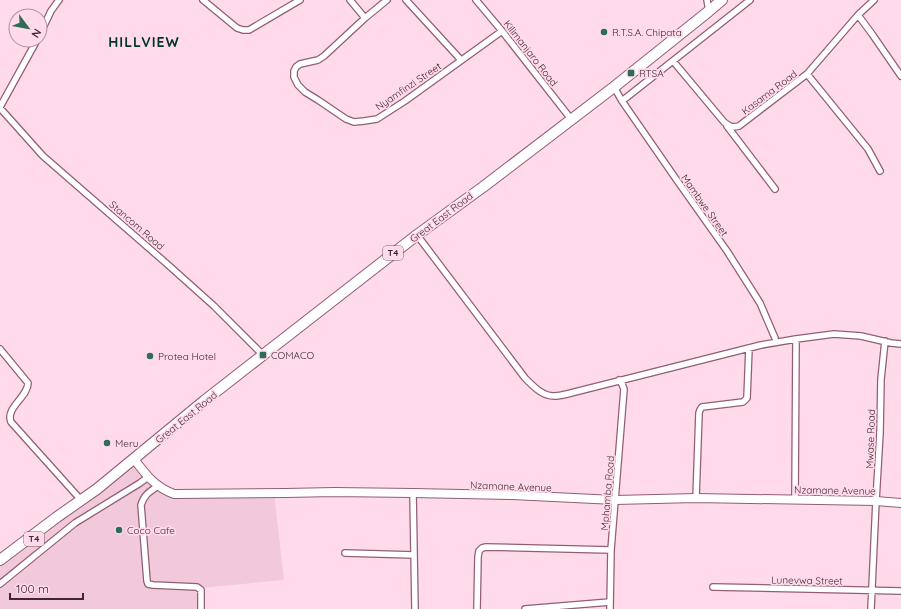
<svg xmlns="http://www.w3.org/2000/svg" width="901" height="609" viewBox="0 0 901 609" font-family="Quicksand,sans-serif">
  <rect width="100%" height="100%" fill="#ffdaeb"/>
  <!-- built -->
  <path fill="#f2c8db" d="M134,459l41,35 99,-1 10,87 -85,8v21h-199v-43z"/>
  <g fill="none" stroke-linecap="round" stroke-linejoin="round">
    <defs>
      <path id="street" d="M203,0l34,28 6,2h6l51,-30
        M350,0l15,18
        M387,0l-22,18 -41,38 -6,4 -18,4 -4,3 -2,4v6l4,8 7,7 13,8 28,19 8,3 10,-1 13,-2 28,-18 97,-70
        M406,0l55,60
        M476,0l26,31 69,88
        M707,0l2,11
        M858,15l14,19 29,42
        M40,34l11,-23 8,-11
        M673,61l51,61c5,4 8,6 15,4l68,-52 51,-59 16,-15
        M807,74l61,75 12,22
        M614,87l8,14 54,78 51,72 33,52 15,35
        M622,101l128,-101
        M0,107l37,-67
        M0,108l43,48 123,107 48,43 49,49
        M727,126l48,63
        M417,235l108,143c8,8 17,18 29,18 4,0 9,-1 13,-2l194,-49 35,-6 38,-5 27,2 30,7 10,1
        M0,349l28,34c0,14 -23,25 -17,39l70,78
        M158,486c-9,6 -14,9 -17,19l6,76 1,3 5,1 44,2 4,3v19
        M413,493l2,116
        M696,498l3,-85 1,-3 2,-3 41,-5 4,-4 2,-50
        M795,500l1,-161
        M345,553l69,2
        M0,584l75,-61 65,-40 8,-6
        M713,587l188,4
        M477,609l1,-52 1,-6 3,-3 4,-1 125,3
        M525,609l85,-7
        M610,609l1,-59 13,-161 -2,-5 -3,-4
        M871,609l5,-108 4,-68 1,-54 4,-38"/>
      <path id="secondary" d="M134,459c12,16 21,28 40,35l112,-1 48,-1 79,1 99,2 103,5 81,-2 180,3 25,2"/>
      <path id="highway" d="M0,560l57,-43 40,-28 107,-88 59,-46 154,-120 66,-48 131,-100 95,-76 13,-11"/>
    </defs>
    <!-- street casing -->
    <use href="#street" stroke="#925d77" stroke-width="8"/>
    <!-- secondary casing -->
    <use href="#secondary" stroke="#925d77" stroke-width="10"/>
    <!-- highway casing -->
    <use href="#highway" stroke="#925d77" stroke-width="12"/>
    <!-- street -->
    <use href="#street" stroke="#fff" stroke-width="5.5"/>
    <!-- secondary -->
    <use href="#secondary" stroke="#fff" stroke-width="8"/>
    <!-- highway -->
    <use href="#highway" stroke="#fff" stroke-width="10"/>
  </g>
  <!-- markers -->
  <g fill="#2f6c58" stroke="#ffdaeb" stroke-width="1.5">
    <circle cx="604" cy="32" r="4"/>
    <rect x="627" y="69" width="8" height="8" rx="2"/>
    <rect x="259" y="351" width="8" height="8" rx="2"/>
    <circle cx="150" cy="356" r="4"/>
    <circle cx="107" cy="443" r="4"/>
    <circle cx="119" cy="530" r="4"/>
  </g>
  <g text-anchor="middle" stroke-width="3.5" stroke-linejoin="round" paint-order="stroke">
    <!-- shield labels -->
    <g fill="#ffdaeb" stroke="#785d6a" stroke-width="1">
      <rect x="383" y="246" width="20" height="14" rx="3"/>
      <rect x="24" y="532" width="20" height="14" rx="3"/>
    </g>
    <g font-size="9" font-weight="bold" fill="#3e2732">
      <text x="393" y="256">T4</text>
      <text x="34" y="542">T4</text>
    </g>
    <!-- poi labels -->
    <g font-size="10" fill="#3e2732" stroke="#ffdaeb" text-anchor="start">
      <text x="612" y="36">R.T.S.A. Chipata</text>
      <text x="639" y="77">RTSA</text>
      <text x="271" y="359">COMACO</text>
      <text x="158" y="360">Protea Hotel</text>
      <text x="115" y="447">Meru</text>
      <text x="127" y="534">Coco Cafe</text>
    </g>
    <!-- street labels -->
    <g font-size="10" fill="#3e2732" stroke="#ffdaeb">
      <text transform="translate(531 53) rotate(52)" y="4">Kilimanjaro Road</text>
      <text transform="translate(408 86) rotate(-34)" y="4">Nyamfinzi Street</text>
      <text transform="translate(769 92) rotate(-37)" y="4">Kasama Road</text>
      <text transform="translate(705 205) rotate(55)" y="4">Mambwe Street</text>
      <text transform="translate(441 217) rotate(-37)" y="4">Great East Road</text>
      <text transform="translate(137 225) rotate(41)" y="4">Stancom Road</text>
      <text transform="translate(186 417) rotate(-39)" y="4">Great East Road</text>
      <text transform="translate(870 439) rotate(-88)" y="4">Mwase Road</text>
      <text transform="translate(511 486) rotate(2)" y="4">Nzamane Avenue</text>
      <text transform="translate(835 490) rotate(1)" y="4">Nzamane Avenue</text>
      <text transform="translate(607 493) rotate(-85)" y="4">Mphamba Road</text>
      <text transform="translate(807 580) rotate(1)" y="4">Lunevwa Street</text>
    </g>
    <!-- district labels -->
    <g font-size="14" font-weight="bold" letter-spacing="1" fill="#003526" stroke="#ffdaeb">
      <text x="144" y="47">HILLVIEW</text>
    </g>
  </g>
  <!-- north arrow -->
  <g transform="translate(28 28) rotate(122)"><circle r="19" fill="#ffdaeb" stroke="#b292a1"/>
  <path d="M0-3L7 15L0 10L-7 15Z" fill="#2f6c58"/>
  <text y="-6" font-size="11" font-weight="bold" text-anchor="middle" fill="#3e2732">N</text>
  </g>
  <!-- scale -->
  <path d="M10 593v6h73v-6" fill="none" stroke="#3e2732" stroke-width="2"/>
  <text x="16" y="593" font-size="12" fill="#3e2732" stroke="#ffdaeb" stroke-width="3" paint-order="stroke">100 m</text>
</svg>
